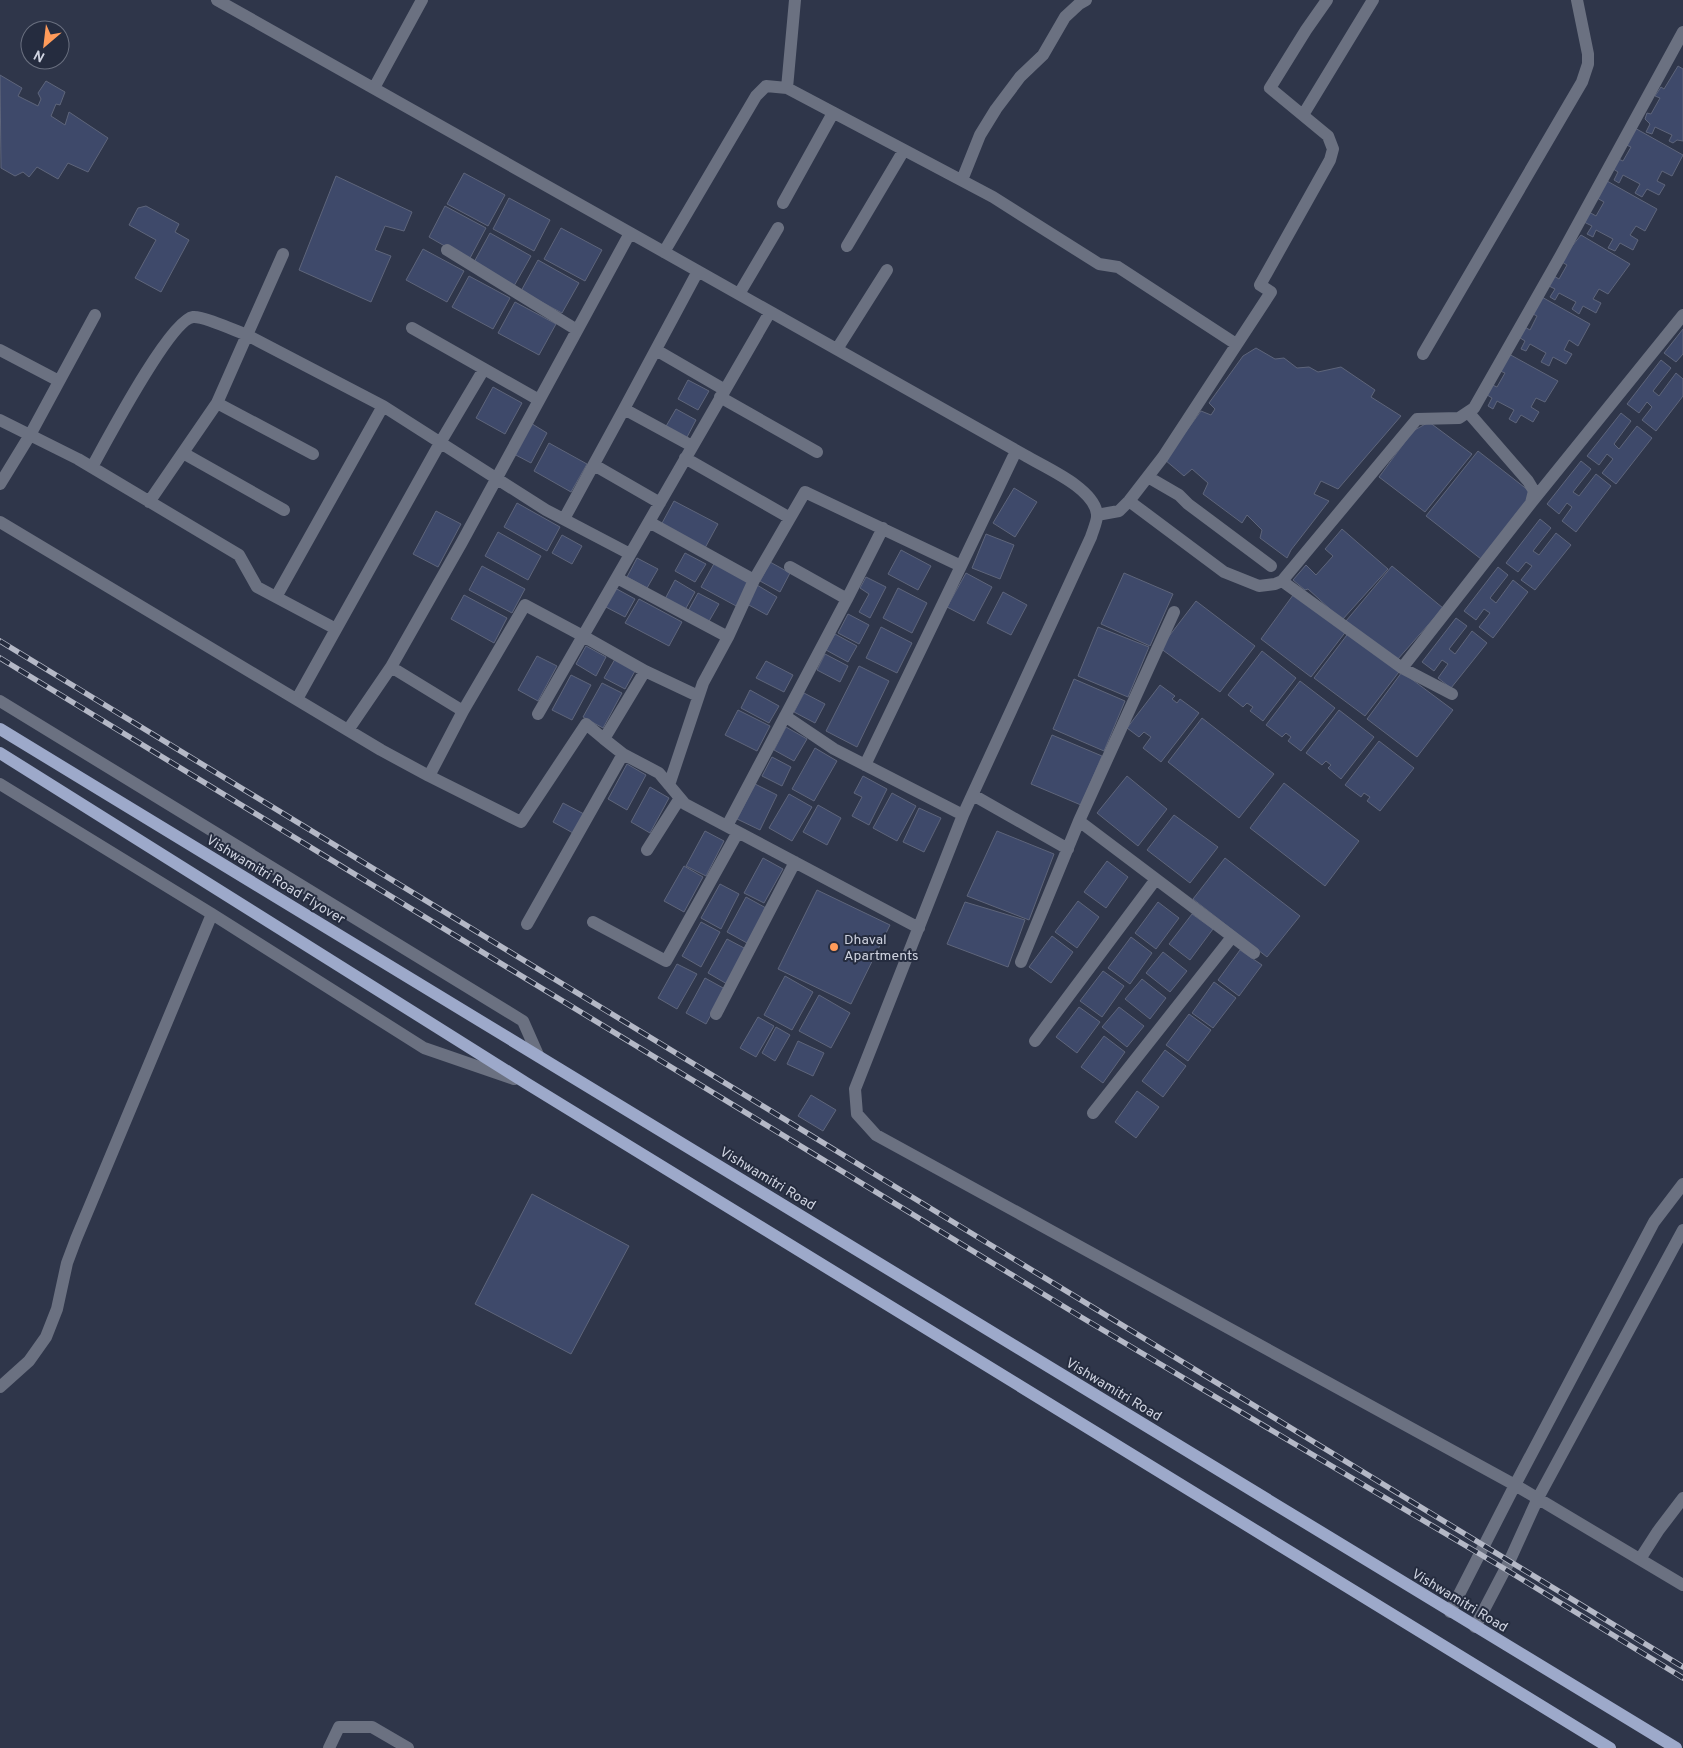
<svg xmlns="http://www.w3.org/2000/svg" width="1683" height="1748" viewBox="0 0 1683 1748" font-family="Overpass,sans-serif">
  <rect width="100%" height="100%" fill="#2f364a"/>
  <!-- building -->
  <path fill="#3e496a" stroke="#5e657b" d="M1678,66l5,3v72l-6,-1 -4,3 -4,-2 3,-6 -17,-8 -3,7 -6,-2 4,-8 -5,-5 2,-6 4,1 9,-16 -5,-2 6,-9 3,2z
    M0,75l22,13 -4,8 20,10 3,-7 -3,-6 8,-12 19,11 -5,13 -4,-1 -5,12 14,9 4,-13 39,26 -20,34 -20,-9 -10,16 -21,-12 -8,10 -6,-5 -8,4 -14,-8z
    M1633,127l50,28 -11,21 -10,-5 -5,10 8,4 -6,10 -12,-6 -5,8 -7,-4 5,-9 -17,-9 -4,8 -5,-3 4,-8 -8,-5 6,-9 7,3 8,-14 -7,-3z
    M464,173l41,22 -17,31 -41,-22z
    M336,176l76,36 -8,19 -19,-5 -10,24 16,6 -20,46 -72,-32z
    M1607,181l50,28 -12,22 -9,-5 -6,9 8,5 -5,10 -13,-7 -5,8 -7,-3 5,-9 -17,-9 -3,7 -6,-3 5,-8 -8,-4 5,-10 7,4 8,-14 -7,-4z
    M509,198l41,22 -16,31 -41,-22z
    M146,206l33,18 -4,8 14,8 -28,52 -26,-14 21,-38 -27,-15 9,-17z
    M445,206l41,22 -17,32 -40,-23z
    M561,228l41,22 -17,31 -41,-22z
    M490,233l41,23 -17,30 -41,-22z
    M1581,235l49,29 -22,30 -9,-5 -6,10 8,4 -5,10 -13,-7 -4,8 -7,-5 4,-7 -17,-9 -4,7 -5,-3 5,-8 -8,-4 5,-10 7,4 8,-14 -7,-4z
    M423,249l41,22 -17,31 -41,-22z
    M538,260l41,23 -17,30 -41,-22z
    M469,276l41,22 -17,31 -41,-22z
    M1540,296l50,28 -12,22 -9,-6 -5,10 8,4 -6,10 -13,-7 -4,9 -8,-4 5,-9 -16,-9 -4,7 -5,-2 4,-8 -8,-5 6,-10 7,4 7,-14 -6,-3z
    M515,302l41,22 -17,31 -41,-22z
    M1683,329v25l-7,8 -12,-9z
    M1256,348l19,11 9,-1 13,10 12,-1 9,5 23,-5 34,23 -4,7 30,19 -63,73 -17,-8 -7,13 15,7 -38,49 -4,8 -27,-20 2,-8 -15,-15 -5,8 -39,-29 5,-11 -16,-14 -8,7 -19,-16 36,-49 10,4 4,-6 -6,-6 34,-47z
    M1507,353l51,28 -13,21 -9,-4 -5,9 8,5 -6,10 -12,-7 -5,8 -7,-4 5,-9 -17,-9 -4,8 -5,-3 4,-8 -8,-5 6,-9 7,3 8,-14 -7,-3z
    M1661,360l10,8 -18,23 6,5 17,-23 7,6v17l-27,35 -14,-11 10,-13 -5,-5 -8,11 -12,-9z
    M688,380l21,11 -11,19 -20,-11z
    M493,387l29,16 -17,31 -29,-16z
    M676,409l20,11 -10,19 -21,-11z
    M1621,413l10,8 -17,23 5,5 18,-23 15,12 -36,46 -14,-11 11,-14 -6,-5 -8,11 -12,-9z
    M529,422l18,11 -16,30 -19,-10z
    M1429,422l43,32 -47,58 -46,-35 34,-46z
    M549,443l38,21 -16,28 -37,-21z
    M1478,451l55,43 -52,65 -55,-43z
    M1581,461l10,8 -18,23 6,4 17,-22 15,12 -35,46 -14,-11 10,-14 -5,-4 -8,11 -12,-10z
    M1014,488l23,14 -22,35 -22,-14z
    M674,501l44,23 -13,24 -44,-23z
    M517,503l43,24 -13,24 -43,-24z
    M436,511l25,13 -23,43 -25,-13z
    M1540,519l11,9 -18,23 6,4 17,-22 15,12 -36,45 -14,-10 11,-14 -6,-4 -8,10 -12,-9z
    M1342,529l46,40 -46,51 -34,-31 -3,1 -12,-10 13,-15 10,10 17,-19 -8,-7z
    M498,532l43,24 -13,24 -43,-24z
    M986,534l28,11 -14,34 -28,-11z
    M562,535l20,11 -10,18 -20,-11z
    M901,550l30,16 -13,24 -30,-16z
    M685,553l21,11 -11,18 -20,-11z
    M637,558l21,11 -11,19 -20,-11z
    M715,562l36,21 -13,24 -37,-20z
    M770,562l20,11 -10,19 -20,-11z
    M482,566l43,23 -13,24 -43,-23z
    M1392,566l51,42 -46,52 -51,-39z
    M1498,567l10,8 -18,23 6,5 17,-23 15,12 -35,46 -14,-11 11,-14 -6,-4 -8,11 -12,-9z
    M966,573l26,14 -18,34 -27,-14z
    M1124,573l49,21 -23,52 -49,-22z
    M866,577l20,10 -16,31 -11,-6 10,-18 -9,-6z
    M675,580l20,12 -10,18 -20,-11z
    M757,585l20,12 -10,18 -20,-11z
    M615,588l20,11 -10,18 -21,-11z
    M898,588l29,15 -15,30 -29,-15z
    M1296,591l51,39 -36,47 -50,-38z
    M1003,592l24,13 -16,30 -24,-12z
    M698,593l21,11 -11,19 -20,-12z
    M464,595l43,23 -13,25 -43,-24z
    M639,599l43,23 -13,24 -44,-23z
    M1196,601l59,45 -35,46 -60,-44z
    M848,614l21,11 -10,19 -21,-11z
    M1456,618l11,8 -18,23 6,5 17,-23 15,12 -36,45 -13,-10 10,-14 -6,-4 -8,11 -12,-9z
    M881,627l31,16 -15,30 -31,-15z
    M1098,627l51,20 -21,50 -50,-21z
    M1350,631l52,37 -37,48 -51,-38z
    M835,634l22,12 -9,16 -22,-12z
    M586,646l20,11 -10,19 -20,-12z
    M1262,651l34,27 -33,43 -13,-10 3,-4 -6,-4 -4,4 -15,-12z
    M825,654l23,12 -8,16 -23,-12z
    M537,656l20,10 -19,35 -20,-11z
    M615,659l20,12 -10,18 -21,-11z
    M766,661l27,14 -9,17 -28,-14z
    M859,666l30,15 -32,66 -31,-16z
    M1402,672l51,38 -36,47 -50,-38z
    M571,675l20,10 -19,35 -20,-10z
    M1074,679l51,22 -21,50 -51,-22z
    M1300,681l35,27 -34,43 -13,-10 3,-4 -5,-4 -4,4 -16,-12z
    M602,683l20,10 -19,35 -20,-11z
    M1160,685l15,11 -3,3 5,4 3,-4 19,14 -38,49 -18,-14 8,-11 -7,-5 -5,5 -12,-9z
    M750,690l29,16 -10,17 -28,-15z
    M804,693l21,11 -10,19 -21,-11z
    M738,710l32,16 -13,25 -32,-16z
    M1339,710l35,27 -33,42 -13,-11 3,-3 -5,-4 -4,4 -16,-12z
    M1202,718l72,56 -35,44 -71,-56z
    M786,727l21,12 -13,22 -20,-11z
    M1052,735l50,21 -21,49 -50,-21z
    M1379,741l35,27 -34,43 -13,-10 3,-4 -6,-4 -3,4 -16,-12z
    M815,748l22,13 -23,40 -22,-12z
    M772,757l19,10 -9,19 -20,-10z
    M627,764l19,11 -19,35 -19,-11z
    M863,776l24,13 -18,36 -17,-9 10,-19 -8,-4z
    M1127,776l40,33 -29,37 -41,-33z
    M1284,783l75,58 -34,45 -75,-58z
    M755,784l22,11 -17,35 -23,-11z
    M650,787l19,11 -19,35 -19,-11z
    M892,793l24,13 -19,35 -24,-13z
    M789,794l23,13 -20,34 -23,-13z
    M563,803l21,11 -11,19 -20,-11z
    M818,805l23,13 -14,27 -24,-13z
    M919,808l22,10 -17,34 -21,-10z
    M1174,815l44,32 -28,36 -43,-33z
    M705,831l19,10 -18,35 -20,-10z
    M997,831l57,23 -25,66 -62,-24z
    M763,858l20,11 -19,34 -20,-10z
    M1225,858l75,58 -33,41 -74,-58z
    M1107,861l21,16 -22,31 -22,-16z
    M684,866l19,11 -19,35 -20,-11z
    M720,884l19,10 -18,35 -20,-11z
    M817,890l73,35 -39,79 -73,-35z
    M746,897l20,11 -19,35 -20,-11z
    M1078,901l21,16 -22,31 -22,-16z
    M965,902l60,18 -17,47 -61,-23z
    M1158,902l21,16 -23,31 -21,-16z
    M1192,914l21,15 -23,31 -21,-16z
    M701,922l19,10 -19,35 -19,-11z
    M1052,936l21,16 -22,31 -22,-16z
    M1131,937l21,16 -22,31 -22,-16z
    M727,939l19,10 -19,35 -19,-11z
    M1240,950l22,15 -23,31 -21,-16z
    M1163,952l24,19 -17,21 -24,-19z
    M677,964l20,10 -20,35 -19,-11z
    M1103,971l21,15 -22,31 -22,-16z
    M785,976l28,16 -21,38 -28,-15z
    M705,978l20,11 -19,35 -20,-11z
    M1142,979l24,19 -16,21 -25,-20z
    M1214,982l22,16 -23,30 -21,-15z
    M819,995l31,18 -19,35 -32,-17z
    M1079,1007l21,15 -23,31 -21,-16z
    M1119,1007l25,19 -17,21 -25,-20z
    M1189,1014l22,16 -23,31 -22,-16z
    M758,1017l16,9 -18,31 -16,-9z
    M776,1027l14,8 -15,26 -13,-8z
    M1104,1036l21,16 -22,31 -22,-16z
    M798,1041l26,12 -11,23 -26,-12z
    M1165,1050l21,16 -23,31 -21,-16z
    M1137,1091l22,16 -23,31 -21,-16z
    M811,1095l25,15 -13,21 -25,-15z
    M532,1194l97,52 -58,108 -96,-50z"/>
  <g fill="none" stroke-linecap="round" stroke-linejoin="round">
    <!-- minor -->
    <path stroke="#6b7181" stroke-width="12" d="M217,0l809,456c20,12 68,32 71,58 1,6 -4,16 -6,23l-128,278 -108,274 2,25 19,21 639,350 168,100
      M374,88l48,-88
      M787,88l8,-88
      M1303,115l70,-115
      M962,180l18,-45 16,-26 24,-32 23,-22 22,-38 14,-13 7,-4
      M783,203l50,-90
      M847,246l57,-96
      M447,250l130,80
      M664,252l92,-156 10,-10 21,2 206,109 106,67 19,3 118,77
      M283,254l-36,81 136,71
      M739,294l39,-66
      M770,312l-187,324 62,35 -41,68 19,15 36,19 26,31 234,124
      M412,328l127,72
      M837,349l50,-79
      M0,350l59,31
      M656,350l69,40
      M1423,354l159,-272 6,-18v-10l-11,-54
      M720,397l97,55
      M217,403l96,51
      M0,420l78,39 161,96 18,32 79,42
      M692,446l-68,-37 74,-138
      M183,453l101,57
      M685,458l105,60
      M594,465l66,38
      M92,467c14,-25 78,-147 101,-150 11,-1 43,14 54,18l-30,68 -68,99
      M1148,477l31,18 9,9 83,62
      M0,484l30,-49 65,-120
      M1129,501l95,71 35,14 16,-2 7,-3 135,-162 42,-1 15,-10 87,-153 122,-223
      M1531,503l152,-188
      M1097,515l22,-4 10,-10 34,-44 108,-165 -11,-7 70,-125 3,-11 -5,-13 -58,-48 36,-58 21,-30
      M564,519l60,-110
      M0,522l381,228 48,26 92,46 65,-98 18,15
      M649,522l105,58
      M961,566l55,-115
      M617,578l111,59
      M1282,581l120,87 50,26
      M276,597l107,-191 163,104 84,44
      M847,599l36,-71
      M1402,668l129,-165 3,-12 -6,-10 -60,-69
      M645,671l53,25
      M297,699l143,-256 44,-74
      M0,701l523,320 15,34
      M463,711l-72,-44 71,-125 168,-309
      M785,716l49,33 129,66
      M348,730l43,-63
      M429,776l34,-65 62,-106 58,31 -45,78
      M0,784l212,130 212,134 90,31
      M669,785l34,-102 25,-46 26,-57 51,-88 156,74 -96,199
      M973,795l95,54
      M1079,821l175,132
      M727,826l120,-227 -57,-32
      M647,850l33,-52
      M593,922l73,39 72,-129
      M527,924l96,-170
      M1021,962l58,-141 95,-209
      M716,1014l79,-152
      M1035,1041l121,-162
      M1093,1113l139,-176
      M0,1387l29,-26 17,-24 11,-28 10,-46 9,-24 136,-325
      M1640,1559l18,-28 25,-33
      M1450,1612l65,-127 139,-263 29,-38
      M1475,1627l34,-65 29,-64 145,-268
      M329,1748l10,-21h33l36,21"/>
    <!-- major -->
    <path stroke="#9da9ca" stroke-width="12" d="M0,729l1676,1019
      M0,753l526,330 1084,665"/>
    <defs>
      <path id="rail" d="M0,641l1683,1026
        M0,658l1081,659 424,252 178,109"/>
    </defs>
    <!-- rail casing -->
    <use href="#rail" stroke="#b4b8c6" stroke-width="5.5"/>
    <!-- rail -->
    <use href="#rail" stroke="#252c3f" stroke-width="4" stroke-dasharray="11" stroke-linecap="butt"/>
  </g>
  <!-- markers -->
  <circle fill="#ff9b5a" stroke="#252c3f" stroke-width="2" cx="834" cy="947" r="5"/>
  <g text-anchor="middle" stroke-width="4" stroke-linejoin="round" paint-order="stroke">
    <!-- street labels -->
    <g font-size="14" fill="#cfd3e0" stroke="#252c3f">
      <text transform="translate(276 879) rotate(31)" y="5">Vishwamitri Road Flyover</text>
      <text transform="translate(768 1178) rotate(31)" y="5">Vishwamitri Road</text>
      <text transform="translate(1114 1389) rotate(31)" y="5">Vishwamitri Road</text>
      <text transform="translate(1460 1600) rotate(31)" y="5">Vishwamitri Road</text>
    </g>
    <!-- poi labels -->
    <g font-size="14" fill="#cfd3e0" stroke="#252c3f" text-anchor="start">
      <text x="844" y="944">Dhaval<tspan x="844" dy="16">Apartments</tspan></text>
    </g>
  </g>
  <!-- north arrow -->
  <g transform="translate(45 45) rotate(208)"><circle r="24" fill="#252c3f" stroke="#696f7f"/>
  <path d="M0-4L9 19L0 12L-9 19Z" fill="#ff9b5a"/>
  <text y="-8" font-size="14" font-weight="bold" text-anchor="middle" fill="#cfd3e0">N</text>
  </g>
</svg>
